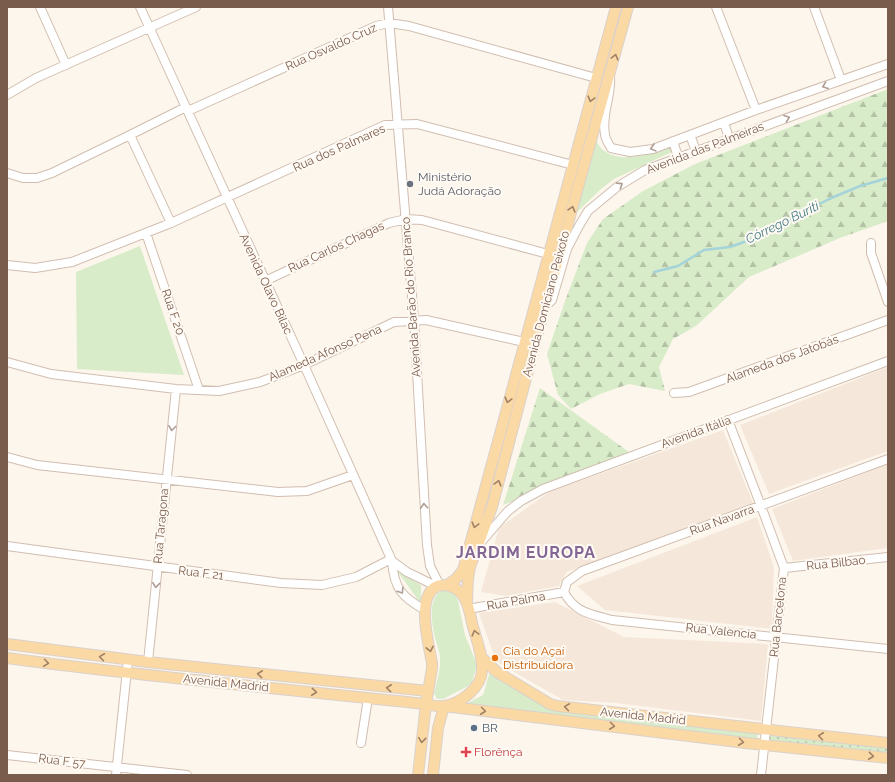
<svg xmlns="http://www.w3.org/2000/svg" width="895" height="782" viewBox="0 0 895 782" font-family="Raleway,sans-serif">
  <defs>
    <pattern id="grass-dots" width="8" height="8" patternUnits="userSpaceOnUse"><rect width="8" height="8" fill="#d8ecc9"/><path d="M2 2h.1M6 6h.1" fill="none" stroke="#b4c2a5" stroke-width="1.8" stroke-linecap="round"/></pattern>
    <pattern id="forest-firs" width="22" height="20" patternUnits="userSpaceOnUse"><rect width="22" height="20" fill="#d8ecc9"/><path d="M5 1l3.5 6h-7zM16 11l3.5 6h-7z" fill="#b4c2a5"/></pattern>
  </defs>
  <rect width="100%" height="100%" fill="#fdf6ec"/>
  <!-- residential -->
  <path fill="#f5e8da" d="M888,367v84l-119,43 -29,-69z
    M723,430l30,73 -186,69 -8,14 -53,10 -25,-4 18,-64 50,-36z
    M888,464v84l-95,13 -21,-52z
    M757,517l17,50 -2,62 -167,-19 -28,-24z
    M555,602l69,35 144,7 -7,77 -145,-18 -53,-3 -61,-35 -7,-6 -16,-46z"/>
  <!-- grass -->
  <path fill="url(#grass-dots)" d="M769,734l119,14v6l-120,-13z"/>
  <!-- forest -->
  <path fill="url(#forest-firs)" d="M888,89v132l-48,17 -91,39 -53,49 -23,13 -14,28 6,24 -36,-7 -29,10 -29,15 -13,-14 -11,-41 18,-53 22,-58 16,-24 40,-28 52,-27z
    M540,388l89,64 -126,53z"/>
  <!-- green -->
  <path fill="#d8ecc9" d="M594,137c3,4 5,10 9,13 19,15 48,3 68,-3l3,4 -60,28 -13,10 -27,26z
    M140,246l44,129 -107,-6 -1,-97z
    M398,572l23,13v19z
    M446,589l9,5 3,7 7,34 11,27v7l-4,13 -4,4 -25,13h-6l-3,-6c3,-12 7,-24 6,-36 -1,-9 -5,-16 -6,-24 -3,-14 -6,-40 12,-44z
    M490,671l54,35 214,26 -1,7 -295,-33 21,-11z"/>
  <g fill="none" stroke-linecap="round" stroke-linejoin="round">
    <!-- stream -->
    <path stroke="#a5d3da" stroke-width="2.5" d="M654,272l24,-6 26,-16 26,-3 28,-10 71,-38 31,-13 28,-8"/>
    <defs>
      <path id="minor" d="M40,7l26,58
        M140,7l164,358 88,196c2,28 10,36 33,49
        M388,7l26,313 13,225 3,21 10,20
        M716,7l40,103
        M814,7l27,73
        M610,76c2,20 -9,38 -5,58 0,5 4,10 6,14l19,4 23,-3 103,-39 132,-46
        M7,95l29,-17 160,-71
        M188,111l188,-85 13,-3 20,3 187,52
        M724,122l5,17
        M130,135l56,-28
        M690,135l6,16
        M673,141l5,16
        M7,173l16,5h14l15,-5 78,-38 41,88 -99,39 -37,6 -28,-3
        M171,223l214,-98 32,-1 156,41
        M146,233l53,157
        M871,243v10l17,49
        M265,281l124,-58 17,-4 16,1 126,34
        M549,303l3,-3 15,-51 12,-23 9,-15 29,-24 28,-17 243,-89
        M7,362l44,12 125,15 43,2 41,-9 44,-17 90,-43 32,-2 98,22
        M674,393l15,-1 199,-72
        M728,420l33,86 23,62 -23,207
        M7,457l30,8 241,27 29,-1 46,-16
        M481,542l27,-31 13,-10 22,-12 345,-128
        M7,546l274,37 41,2 34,-8 35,-18
        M392,561l15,11 31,15
        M784,568l104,-11
        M564,592l3,-10 15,-11 306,-112
        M564,592c11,21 27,22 48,28l276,29
        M468,609l96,-17
        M148,662l28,-273
        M361,743l7,-45
        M7,755l180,20
        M116,775l12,-115"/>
      <path id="major" d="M447,585l9,-6 7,-9 153,-563
        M467,601l1,-23 2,-11 22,-60 52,-197 84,-303
        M7,644l141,18 280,29
        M481,657l16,15 53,32 7,2 331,37
        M7,658c139,19 279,31 419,46 5,1 12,3 18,2 16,-2 37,-18 38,-35 1,-15 -5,-30 -9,-44 -3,-11 -4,-26 -12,-34 -4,-5 -12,-8 -19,-8 -29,4 -13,60 -10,78v5l-6,36 -8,71
        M433,775l5,-47 6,-22 302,37 142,15"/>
    </defs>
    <!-- minor casing -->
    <use href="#minor" stroke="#d1beb0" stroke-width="10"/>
    <!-- major casing -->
    <use href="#major" stroke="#dad1cd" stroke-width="12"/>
    <!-- minor -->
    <use href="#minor" stroke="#fff" stroke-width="8"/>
    <!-- major -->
    <use href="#major" stroke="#fbd9a5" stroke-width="10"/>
  </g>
  <!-- one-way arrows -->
  <defs><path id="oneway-chevron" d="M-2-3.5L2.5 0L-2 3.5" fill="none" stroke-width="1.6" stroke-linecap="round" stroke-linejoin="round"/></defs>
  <g stroke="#a18267">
    <use href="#oneway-chevron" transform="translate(615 57) rotate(-75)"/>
    <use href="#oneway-chevron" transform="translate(591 99) rotate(105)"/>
    <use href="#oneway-chevron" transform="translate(572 209) rotate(-74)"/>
    <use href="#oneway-chevron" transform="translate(508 400) rotate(105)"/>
    <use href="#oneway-chevron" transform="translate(498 483) rotate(-75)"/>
    <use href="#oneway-chevron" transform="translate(475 525) rotate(105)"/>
    <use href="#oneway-chevron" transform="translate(475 633) rotate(-105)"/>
    <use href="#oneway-chevron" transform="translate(430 649) rotate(78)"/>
    <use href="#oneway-chevron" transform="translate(102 657) rotate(-172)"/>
    <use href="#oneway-chevron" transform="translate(46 663) rotate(8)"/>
    <use href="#oneway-chevron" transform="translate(260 674) rotate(-174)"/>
    <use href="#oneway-chevron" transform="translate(389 688) rotate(-174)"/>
    <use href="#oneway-chevron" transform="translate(314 692) rotate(6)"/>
    <use href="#oneway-chevron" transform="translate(567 707) rotate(-172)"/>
    <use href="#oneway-chevron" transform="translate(483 711) rotate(7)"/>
    <use href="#oneway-chevron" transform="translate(612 726) rotate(7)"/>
    <use href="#oneway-chevron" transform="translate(821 736) rotate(-173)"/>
    <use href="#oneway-chevron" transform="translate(422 740) rotate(96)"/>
    <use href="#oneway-chevron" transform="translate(741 742) rotate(7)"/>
    <use href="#oneway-chevron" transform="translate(871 756) rotate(6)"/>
  </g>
  <g stroke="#af9d94">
    <use href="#oneway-chevron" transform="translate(825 86) rotate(160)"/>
    <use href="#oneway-chevron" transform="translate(787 118) rotate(-20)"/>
    <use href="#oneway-chevron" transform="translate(653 148) rotate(165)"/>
    <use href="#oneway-chevron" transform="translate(620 185) rotate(-33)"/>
    <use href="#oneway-chevron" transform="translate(172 428) rotate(97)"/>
    <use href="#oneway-chevron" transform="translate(424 506) rotate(-93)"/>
    <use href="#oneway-chevron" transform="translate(156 585) rotate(96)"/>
    <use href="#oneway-chevron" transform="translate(401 591) rotate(56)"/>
  </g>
  <!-- markers -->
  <circle fill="#6b7280" stroke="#fffaf3" stroke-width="1.5" cx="410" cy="184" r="4"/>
  <circle fill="#e8710a" stroke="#fffaf3" stroke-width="1.5" cx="495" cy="658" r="4"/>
  <circle fill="#5c6f8a" stroke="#fffaf3" stroke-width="1.5" cx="474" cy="728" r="4"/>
  <path fill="#e0444e" stroke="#fffaf3" stroke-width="1.5" d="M464 746h4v4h4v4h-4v4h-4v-4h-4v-4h4z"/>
  <g text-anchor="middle" stroke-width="4" stroke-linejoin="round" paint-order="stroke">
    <!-- street labels -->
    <g font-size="12" fill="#7a5c4d" stroke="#fffaf3">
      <text transform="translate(331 47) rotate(-24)" y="4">Rua Osvaldo Cruz</text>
      <text transform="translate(339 148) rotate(-24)" y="4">Rua dos Palmares</text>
      <text transform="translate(705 148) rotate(-21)" y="4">Avenida das Palmeiras</text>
      <text transform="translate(336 247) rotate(-25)" y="4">Rua Carlos Chagas</text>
      <text transform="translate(266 284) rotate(65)" y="4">Avenida Olavo Bilac</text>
      <text transform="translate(411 297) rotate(-94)" y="4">Avenida Barão do Rio Branco</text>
      <text transform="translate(546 304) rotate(-75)" y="4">Avenida Domiciano Peixoto</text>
      <text transform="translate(173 312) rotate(71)" y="4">Rua F 20</text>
      <text transform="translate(325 353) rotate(-24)" y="4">Alameda Afonso Pena</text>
      <text transform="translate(782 359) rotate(-20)" y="4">Alameda dos Jatobás</text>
      <text transform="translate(696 432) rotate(-20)" y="4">Avenida Itália</text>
      <text transform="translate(722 520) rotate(-20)" y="4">Rua Navarra</text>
      <text transform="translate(161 526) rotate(-85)" y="4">Rua Taragona</text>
      <text transform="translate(836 563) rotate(-6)" y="4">Rua Bilbao</text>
      <text transform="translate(201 573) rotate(7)" y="4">Rua F 21</text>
      <text transform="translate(516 601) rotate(-10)" y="4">Rua Palma</text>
      <text transform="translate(778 617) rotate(-84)" y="4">Rua Barcelona</text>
      <text transform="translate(721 631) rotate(6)" y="4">Rua Valencia</text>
      <text transform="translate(226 683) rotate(6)" y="4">Avenida Madrid</text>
      <text transform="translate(643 716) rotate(6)" y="4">Avenida Madrid</text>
      <text transform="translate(62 761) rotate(7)" y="4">Rua F 57</text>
    </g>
    <!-- worship labels -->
    <g font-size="12" fill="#5b616d" stroke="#fffaf3" text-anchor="start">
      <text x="418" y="181">Ministério<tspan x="418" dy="14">Judá Adoração</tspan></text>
    </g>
    <!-- food labels -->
    <g font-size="12" fill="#c56008" stroke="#fffaf3" text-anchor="start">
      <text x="503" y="655">Cia do Açaí<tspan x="503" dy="14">Distribuidora</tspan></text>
    </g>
    <!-- service labels -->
    <g font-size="12" fill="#4e5e75" stroke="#fffaf3" text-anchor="start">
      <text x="482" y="732">BR</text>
    </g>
    <!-- health labels -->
    <g font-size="12" fill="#be3a42" stroke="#fffaf3" text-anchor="start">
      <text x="474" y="756">Florênça</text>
    </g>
    <!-- water labels -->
    <g font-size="13" font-style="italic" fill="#437c86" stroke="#fffaf3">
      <text transform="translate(782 222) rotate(-26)" y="5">Córrego Buriti</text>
    </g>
    <!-- district labels -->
    <g font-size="16" font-weight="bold" letter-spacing="1" fill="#846695" stroke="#fffaf3">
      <text x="526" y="558">JARDIM EUROPA</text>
    </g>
  </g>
  <!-- border -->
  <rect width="895" height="782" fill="none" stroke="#7a5c4d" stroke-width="16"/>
</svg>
